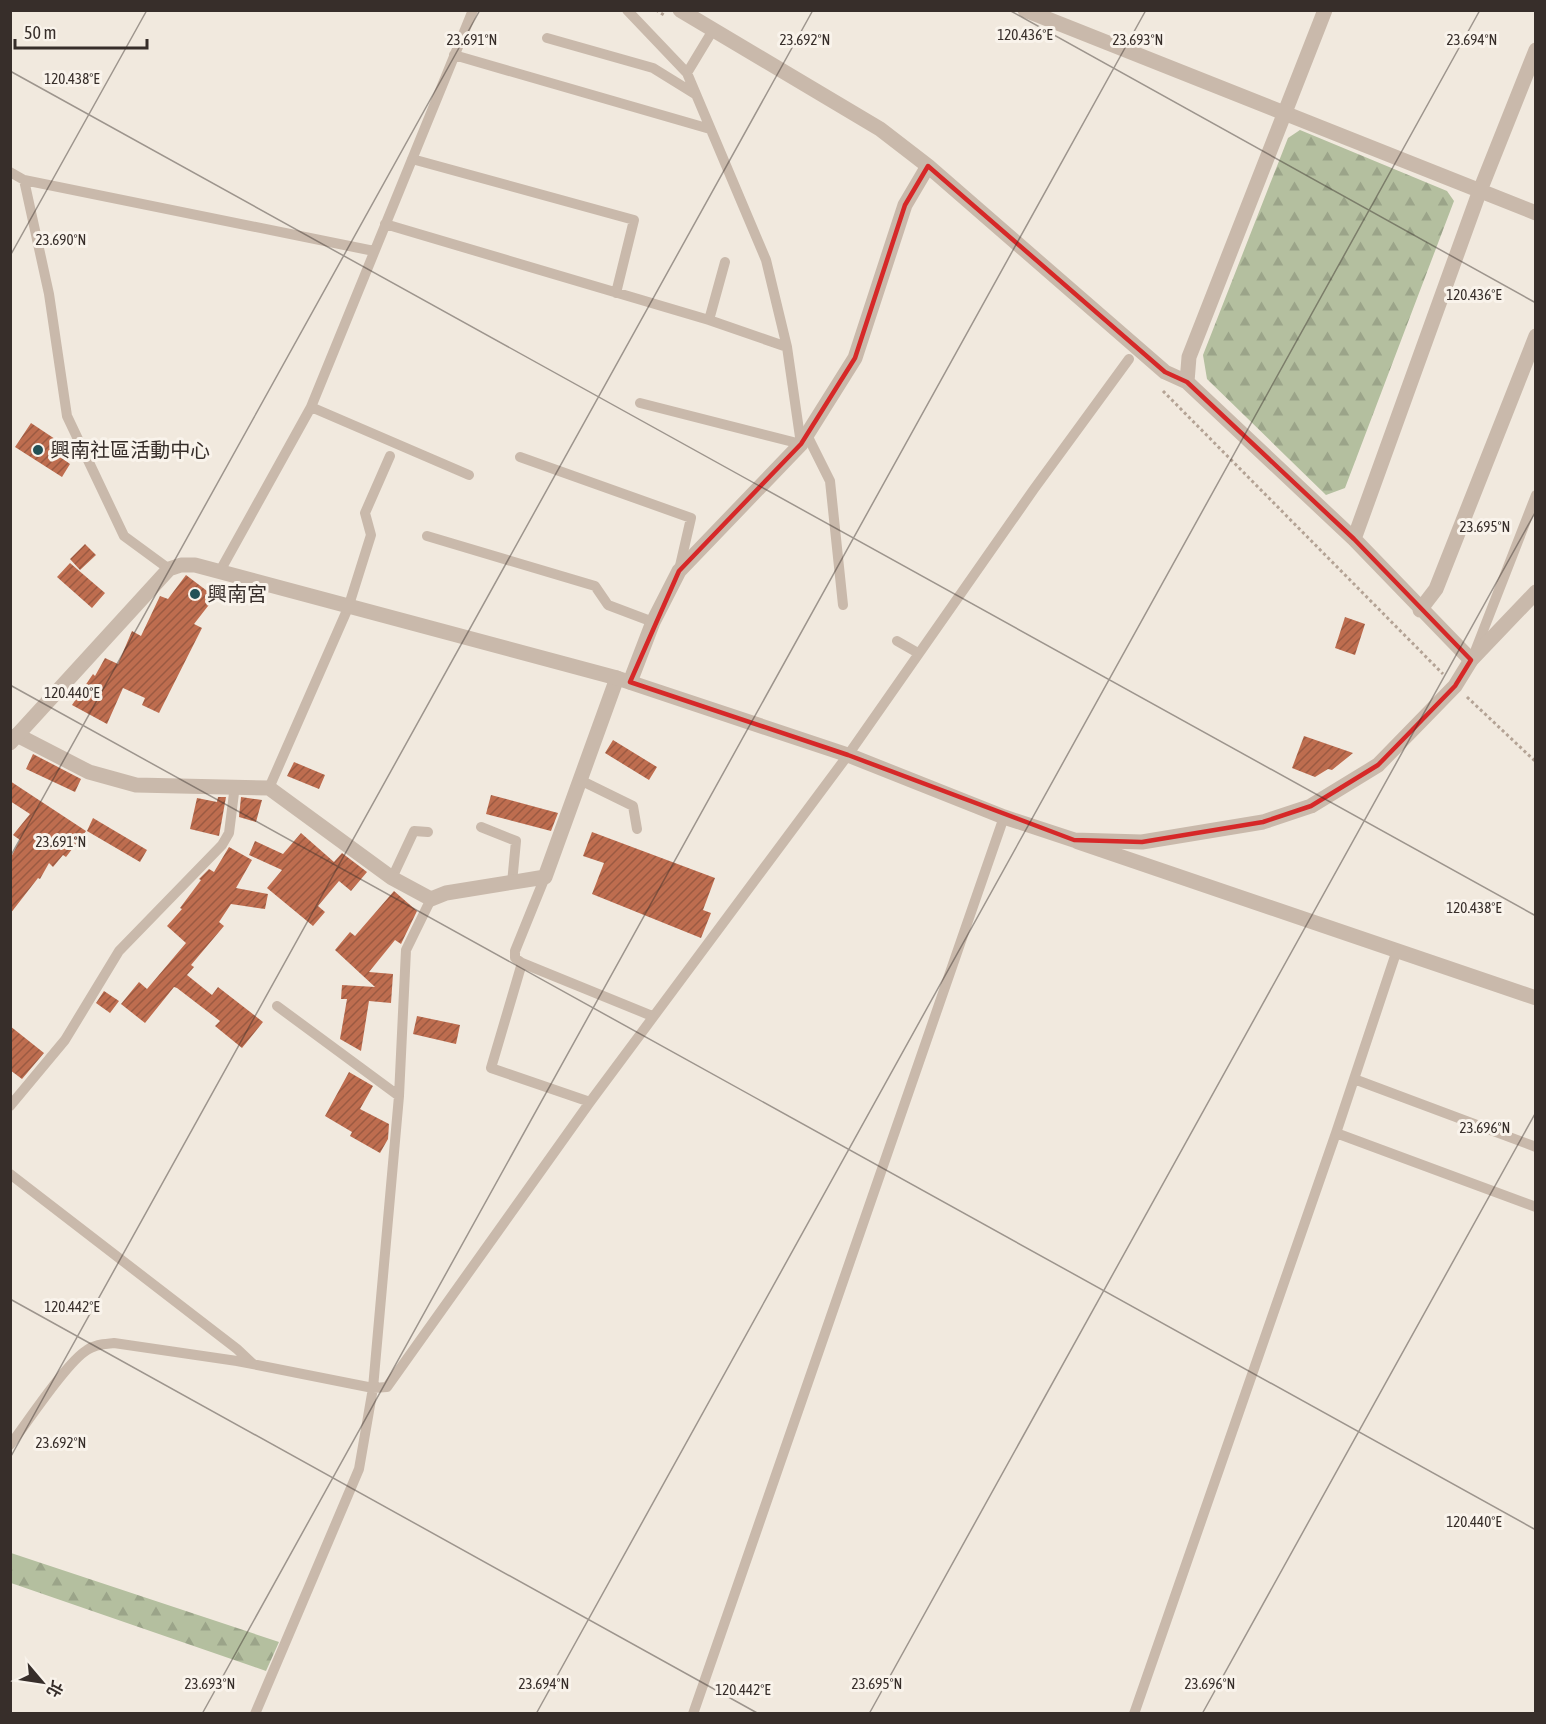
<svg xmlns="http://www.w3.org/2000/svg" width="1546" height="1724" viewBox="0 0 1546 1724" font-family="'Asap Condensed','Noto Sans TC',sans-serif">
  <defs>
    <pattern id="forest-firs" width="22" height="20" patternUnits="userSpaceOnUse" patternTransform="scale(1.5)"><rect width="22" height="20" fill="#b4bf9f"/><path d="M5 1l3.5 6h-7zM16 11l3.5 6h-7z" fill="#9ba489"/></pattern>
    <pattern id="building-hatch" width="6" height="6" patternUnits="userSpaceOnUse" patternTransform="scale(1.5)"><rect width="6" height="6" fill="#be6d4f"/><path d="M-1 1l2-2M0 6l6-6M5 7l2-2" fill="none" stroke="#9b5a42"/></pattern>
  </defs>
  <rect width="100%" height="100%" fill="#f1e9de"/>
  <!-- forest -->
  <path fill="url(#forest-firs)" d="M1300,130l147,61 7,10 -109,287 -19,7 -119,-116 -4,-24 85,-217z
    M11,1553l268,89 -13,29 -255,-88z"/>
  <!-- building -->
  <path fill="url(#building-hatch)" d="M31,423l30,20 -6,10 15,11 -8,13 -47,-30z
    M85,544l11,11 -16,15 -10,-11z
    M70,563l35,30 -13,15 -35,-31z
    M186,575l29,22 -21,27 8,4 -43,85 -17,-8 3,-7 -22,-10 -16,36 -35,-19 21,-31 2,2 10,-18 13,6 14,-33 9,5 19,-40 8,3z
    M1345,617l20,7 -10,31 -20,-7z
    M1304,736l49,17 -21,17 -4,-1 -13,8 -23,-9z
    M613,740l44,27 -8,13 -44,-27z
    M33,754l48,25 -6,13 -49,-23z
    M294,762l31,13 -6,14 -32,-13z
    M10,781l76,50 -20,26 -3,-2 -10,12 -4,-4 -9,16 -2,-1 -28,36v-55l10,-19 -7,-5 17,-21 -20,-13z
    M491,795l67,18 -7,18 -65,-17z
    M218,797h8l-7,39 -29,-7 7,-31 20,4z
    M241,797l21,3 -6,22 -17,-5z
    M93,818l54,32 -7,12 -53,-31z
    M592,832l123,46 -12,32 8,3 -10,25 -109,-44 12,-31 -21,-7z
    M301,833l33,29 8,-9 25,19 -16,19 -12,-10 -21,25 7,6 -12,14 -46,-38 15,-18 -33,-15 6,-14 28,13z
    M229,847l23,13 -16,28 32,6 -3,15 -34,-5 -12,18 5,4 -33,39 3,2 -7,8 25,20 6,-8 45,35 -21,26 -27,-22 5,-5 -43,-33 -3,-1 -29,36 -24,-19 18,-22 8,7 39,-46 -19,-17 15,-17 -2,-1 21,-28 -2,-1 10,-10 5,3z
    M394,891l23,20 -16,33 -6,-4 -26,32 24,2 -2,29 -22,-2 -8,50 -21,-12 7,-40h-6l1,-14 33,2 -40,-37 15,-18 5,4z
    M104,991l15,10 -9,12 -14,-10z
    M417,1016l43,9 -4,19 -43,-10z
    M10,1026l34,27 -22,26 -12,-9z
    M349,1072l24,14 -13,23 29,15 -1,15 -8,14 -30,-17 2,-4 -27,-16z"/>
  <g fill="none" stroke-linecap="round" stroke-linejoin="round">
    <!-- path -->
    <path stroke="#b4a395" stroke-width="3" stroke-dasharray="3 3" stroke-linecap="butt" d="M656,10l8,5
      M1163,391l280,283
      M1467,697l69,65"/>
    <!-- service -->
    <path stroke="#c9b9ab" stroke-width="10" d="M627,10l60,63
      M713,30l-26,43 79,187 21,87
      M547,38l106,30 42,26
      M454,55l256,74
      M412,159l222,61 -18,73
      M10,172l14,8 350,71
      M24,180l25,114 18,122 57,120 45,33
      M385,224l324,96 78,27 14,97 -161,-41
      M709,320l16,-58
      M311,407l158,68
      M807,435l23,46 13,124
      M520,457l171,61 -12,52
      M427,536l168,50 13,19 45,17
      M220,571l91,-164 162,-397
      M897,641l21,12
      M1474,654l62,-159
      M580,780l53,26 4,23
      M269,788l79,-180 23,-73 -6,-22 25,-57
      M481,827l35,14 -4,42
      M545,877l-30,74v7l7,5 -31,105 99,34
      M392,878l22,-47 14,1
      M522,963l130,53
      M277,1006l122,90
      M1354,1079l182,68
      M10,1106l55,-66 54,-89 103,-106 7,-12 6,-48
      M1336,1133l200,74
      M10,1174l227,175 16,15
      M10,1445c17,-22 57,-83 77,-95 8,-6 18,-6 27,-7l123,18 136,27 14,-1 203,-285 258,-347 186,-266 95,-130
      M255,1714l104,-245 14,-81 26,-292 7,-146 25,-51
      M693,1714l311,-897
      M1134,1714l202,-581 61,-183"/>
    <!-- minor -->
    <path stroke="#c9b9ab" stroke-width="15" d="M680,10l200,119 48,37 237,206 22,10
      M1025,10l511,203
      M1325,10l-136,347 -2,25 167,157 117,121
      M1354,539l125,-346 57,-143
      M1420,610l16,-21 100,-253
      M630,682l23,-60 26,-51 122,-127 54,-86 50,-153 23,-39
      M17,735l72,37 47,13 133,3 123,90 39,21 15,-6 99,-16 72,-199
      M1078,842l458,156"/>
    <!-- tertiary -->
    <path stroke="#c9b9ab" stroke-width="15" d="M10,743l159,-174 12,-4h14l422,113 231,77 156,62 70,23 68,2 121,-20 48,-16 67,-41 77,-79 16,-26 65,-68"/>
  </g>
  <!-- marked area -->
  <path fill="none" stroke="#d62828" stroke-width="4.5" stroke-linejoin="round" d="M928,166l237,206 22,10 167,157 117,121 -16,26 -77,79 -67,41 -48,16 -121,20 -68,-2 -226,-85 -218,-73 49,-111 122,-127 54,-86 50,-153z"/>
  <!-- ticks -->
  <path fill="none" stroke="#372e2a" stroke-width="1.5" stroke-opacity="0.45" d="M1009,10l527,293M10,71l1526,845M10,256l137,-246M10,685l1526,845M10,857l470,-847M10,1299l749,415M10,1458l803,-1448M202,1714l944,-1704M536,1714l944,-1704M869,1714l667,-1203M1202,1714l334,-602M1535,1714l1,-1"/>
  <!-- markers -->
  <g fill="#225156" stroke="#f9f3eb" stroke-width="2">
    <circle cx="38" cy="450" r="6"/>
    <circle cx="195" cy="594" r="6"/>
  </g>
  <g text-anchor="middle" stroke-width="6" stroke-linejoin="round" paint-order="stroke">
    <!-- poi labels -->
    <g font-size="20" fill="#372e2a" stroke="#f9f3eb" text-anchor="start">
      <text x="50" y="457">興南社區活動中心</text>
      <text x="207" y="601">興南宮</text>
    </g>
  </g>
  <g font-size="15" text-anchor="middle" fill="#372e2a" stroke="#f9f3eb" stroke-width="6" stroke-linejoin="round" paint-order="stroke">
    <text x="1025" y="40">120.436°E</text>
    <text x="472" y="45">23.691°N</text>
    <text x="805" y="45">23.692°N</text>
    <text x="1138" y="45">23.693°N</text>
    <text x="1472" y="45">23.694°N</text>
    <text x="72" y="84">120.438°E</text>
    <text x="61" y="245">23.690°N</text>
    <text x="1474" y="300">120.436°E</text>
    <text x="1485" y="532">23.695°N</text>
    <text x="72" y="698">120.440°E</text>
    <text x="61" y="847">23.691°N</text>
    <text x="1474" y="913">120.438°E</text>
    <text x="1485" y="1133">23.696°N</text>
    <text x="72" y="1312">120.442°E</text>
    <text x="61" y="1448">23.692°N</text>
    <text x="1474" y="1527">120.440°E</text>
    <text x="210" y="1689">23.693°N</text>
    <text x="544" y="1689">23.694°N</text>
    <text x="877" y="1689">23.695°N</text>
    <text x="1210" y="1689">23.696°N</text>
    <text x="743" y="1695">120.442°E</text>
  </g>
  <!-- border -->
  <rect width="1546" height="1724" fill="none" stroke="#372e2a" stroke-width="24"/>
  <!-- north arrow -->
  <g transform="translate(42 1682) rotate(119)" stroke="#f9f3eb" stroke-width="4.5" paint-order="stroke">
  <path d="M0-4.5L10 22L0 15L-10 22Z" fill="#372e2a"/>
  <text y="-9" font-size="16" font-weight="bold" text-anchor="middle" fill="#372e2a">北</text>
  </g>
  <!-- scale -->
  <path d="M15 39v9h132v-9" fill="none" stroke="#372e2a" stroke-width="3"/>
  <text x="24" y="39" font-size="18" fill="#372e2a" stroke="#f9f3eb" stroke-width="4.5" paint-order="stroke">50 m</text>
</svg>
